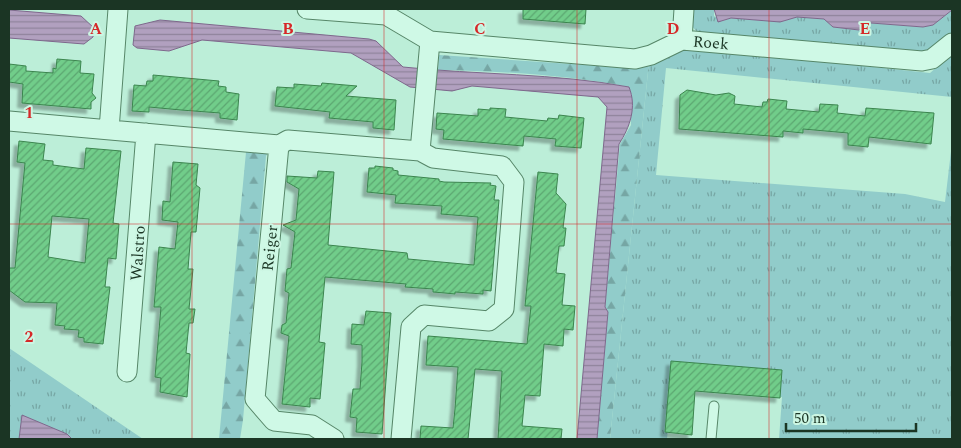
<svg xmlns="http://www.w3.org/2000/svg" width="961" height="448" viewBox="0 0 961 448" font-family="Spectral,serif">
  <defs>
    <pattern id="grass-tufts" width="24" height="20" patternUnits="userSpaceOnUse" patternTransform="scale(1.25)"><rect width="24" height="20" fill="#91ccca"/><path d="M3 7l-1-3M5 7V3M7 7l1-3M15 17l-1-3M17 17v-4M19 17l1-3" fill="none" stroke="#76a6a4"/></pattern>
    <pattern id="forest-firs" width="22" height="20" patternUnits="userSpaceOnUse" patternTransform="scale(1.25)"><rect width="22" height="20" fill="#91ccca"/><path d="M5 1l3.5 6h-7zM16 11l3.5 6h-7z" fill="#76a6a4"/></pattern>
    <pattern id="water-rules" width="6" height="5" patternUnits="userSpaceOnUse" patternTransform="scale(1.25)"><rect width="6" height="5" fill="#b1a0bf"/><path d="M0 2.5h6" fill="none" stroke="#8f839b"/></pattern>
    <pattern id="building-hatch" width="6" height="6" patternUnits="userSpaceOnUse" patternTransform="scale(1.25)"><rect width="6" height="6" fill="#71cd8a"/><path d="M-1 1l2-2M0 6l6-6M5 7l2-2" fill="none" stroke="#5ca771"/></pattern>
    <filter id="shadow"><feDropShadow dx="-4.5" dy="4.5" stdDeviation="1" flood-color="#0004"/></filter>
  </defs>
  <rect width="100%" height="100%" fill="#bceed8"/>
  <!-- grass -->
  <path fill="url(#grass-tufts)" d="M691,9h23v7l8,5 9,-3 49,4 17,-5 28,2 8,8 26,3 12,-7 52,4 10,-2 19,-15v23l-18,15 -13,5 -224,-21 -6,-7z
    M684,47l246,26 22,-19v43l-286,-29 -10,107 249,19 40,8 7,-59v296h-173l3,-42 -110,-9 -5,51h-57l39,-377z
    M9,348l134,91h-71l-5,-5 -45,-18 -3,23h-10z"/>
  <!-- forest -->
  <path fill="url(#forest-firs)" d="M439,55l192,13 18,-6 -39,377h-13l11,-126 -3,-6 15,-163 11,-19 -2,-38c-60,-12 -129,-16 -191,-17z
    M246,152l22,1 -2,3 -23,264 -3,19h-21z"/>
  <!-- water -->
  <path fill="url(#water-rules)" stroke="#7e688c" d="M714,9h238v1l-19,15 -10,2 -52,-4 -12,7 -26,-3 -9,-8 -27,-2 -17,5 -49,-4 -13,4z
    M9,10l72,6 13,12 -1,9 -9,7 -75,-6z
    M160,20l209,19 7,2 27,26c75,8 152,6 226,20 8,20 1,40 -10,57l-14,163 3,5 -11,127h-20l30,-332 -9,-10 -126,-11 -20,5 -42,-4 -59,-34 -149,-13 -33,11 -32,-3 -4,-3 2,-19z
    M22,415l45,19 5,5h-53z"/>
  <!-- building -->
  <path fill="url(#building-hatch)" stroke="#3b854e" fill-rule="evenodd" filter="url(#shadow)" d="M523,9h63l-1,15 -62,-5z
    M57,59l24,2 -1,12 14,1 -2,19 4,5 -5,4v7l-69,-6 1,-19 -14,-2v-18l17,2v5l27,2v-5l3,1z
    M153,75l66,6 -1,5 8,1v5l13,2 -2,26 -17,-2v-5l-39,-3 -32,-3v5l-17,-1 2,-26 12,1 1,-5h6z
    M322,83l35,3 -11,10 50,4 -2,30 -21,-2v-6l-44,-4 1,-6 -55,-6 2,-19 17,1v-4l27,2z
    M687,90l29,5 13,-2 6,3 -1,8 28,3 1,-5h4l1,-3 19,2 -1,8 33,3 1,-8 18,1 -1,8 28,3 1,-8 68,5 -3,31 -62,-7 -1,10 -20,-2v-12l-45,-4v4l-20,-2v6l-104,-8 1,-34z
    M490,108l16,1 -1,8 42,4 1,-3 10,1 1,-4 25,3 -3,30 -26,-2 1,-7 -32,-3 -1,10 -80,-7 1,-9 -8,-1 1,-16 41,3v-7l12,1z
    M19,141l26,3 -2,16 10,1v4l31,4 2,-21 35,3 -8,72 6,1 -3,35 -8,-1 -3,29h5l-7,57 -19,-2v-4l-6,-1 1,-7 -15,-1 1,-3 -10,-1 2,-22 -32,-1 -16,-12v-22h6l10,-105 -8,-1zM52,216l37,3 -4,44 -37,-6z
    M173,162l25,2 -2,21 4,3 -4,44h-5l-3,37h5l-4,40h6l-2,14h-4l-3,30 4,1 -3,43 -27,-5 1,-14 -6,-1 6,-70h-7l5,-60 16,2 3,-27 -16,-2 1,-19 7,1z
    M375,166l18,2v2l5,1v4l41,4v2l5,1 47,1 -1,2 6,1 -2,14h5l-8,91 -8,-1v4l-28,-2v2l-10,-1 -12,-1v-3l-28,-2 1,-3 -81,-7 -6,65 6,1 -5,56 -10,-1v9l-28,-3 7,-68 -8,-3 1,-8 4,-2 3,-30 -4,-2 2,-22 4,-1 4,-36 -12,-7 13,-5 3,-31 -12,-7v-6l30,2 1,-7 16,1 -6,73 79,8 1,6 66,6 4,-48 -37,-3 1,-8 -47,-3 1,-8 -29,-3 2,-24h6z
    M538,172l20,2 -2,19 10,11 -3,24h3l-2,18h-5l-3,27 9,1 -3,31 13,1 -2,24 -9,-1 -1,17 -19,-2 -4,52 -15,-1 -3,31 40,3 -1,10h-63l4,-68 -27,-2 -7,70h-48l1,-13 32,2 2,-19 3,-42 -32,-2 2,-29 99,8 4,-38h-6z
    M366,311l25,2 -9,121 -26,-2 1,-14 -7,-1 3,-28h7l2,-27v-17l-11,-1 1,-20 12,1z
    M671,361l111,9 -2,28 -85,-7 -3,44 -27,-3z"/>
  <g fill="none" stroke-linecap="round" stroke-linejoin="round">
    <defs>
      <path id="service" d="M711,439l3,-33"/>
      <path id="minor" d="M307,9l79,6 44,26 205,18 16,-4 31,-15 240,21 10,-2 20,-16
        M682,40l2,-31
        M9,121l270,24
        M109,130l9,-121
        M279,145l9,-5 132,11 13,7 69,8 12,16 -10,127 -15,12 -65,-6 -13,12 -10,112
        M279,145l-24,254 19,22 38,4 22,14
        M420,151l10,-110
        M127,372l19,-239"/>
    </defs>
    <!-- service casing -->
    <use href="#service" stroke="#568668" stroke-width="11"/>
    <!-- minor casing -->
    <use href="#minor" stroke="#568668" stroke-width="21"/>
    <!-- service -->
    <use href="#service" stroke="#cff9e6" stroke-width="9"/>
    <!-- minor -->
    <use href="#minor" stroke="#cff9e6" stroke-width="19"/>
  </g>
  <!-- grid -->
  <path fill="none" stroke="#d62828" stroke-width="1" stroke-opacity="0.55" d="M192,9v430M384,9v430M577,9v430M769,9v430M9,224h943"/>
  <g text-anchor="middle" stroke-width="4" stroke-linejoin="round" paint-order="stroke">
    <!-- street labels -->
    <g font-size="16" fill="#1b3524" stroke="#ccf6e3">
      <text transform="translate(711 42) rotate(5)" y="6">Roek</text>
      <text transform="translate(269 248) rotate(-84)" y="6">Reiger</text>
      <text transform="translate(137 253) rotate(-86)" y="6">Walstro</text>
    </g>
  </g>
  <g font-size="16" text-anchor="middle" font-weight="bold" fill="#d62828" stroke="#ccf6e3" stroke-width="4" stroke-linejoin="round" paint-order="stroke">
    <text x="96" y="34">A</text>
    <text x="288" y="34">B</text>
    <text x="480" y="34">C</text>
    <text x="673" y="34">D</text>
    <text x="865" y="34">E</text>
    <text x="29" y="118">1</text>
    <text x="29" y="342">2</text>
  </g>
  <!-- border -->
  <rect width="961" height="448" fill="none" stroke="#1b3524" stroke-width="20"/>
  <!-- scale -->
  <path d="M786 423v8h130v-8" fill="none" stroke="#1b3524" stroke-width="2.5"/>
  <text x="794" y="423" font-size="15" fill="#1b3524" stroke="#ccf6e3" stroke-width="4" paint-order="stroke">50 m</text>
</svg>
